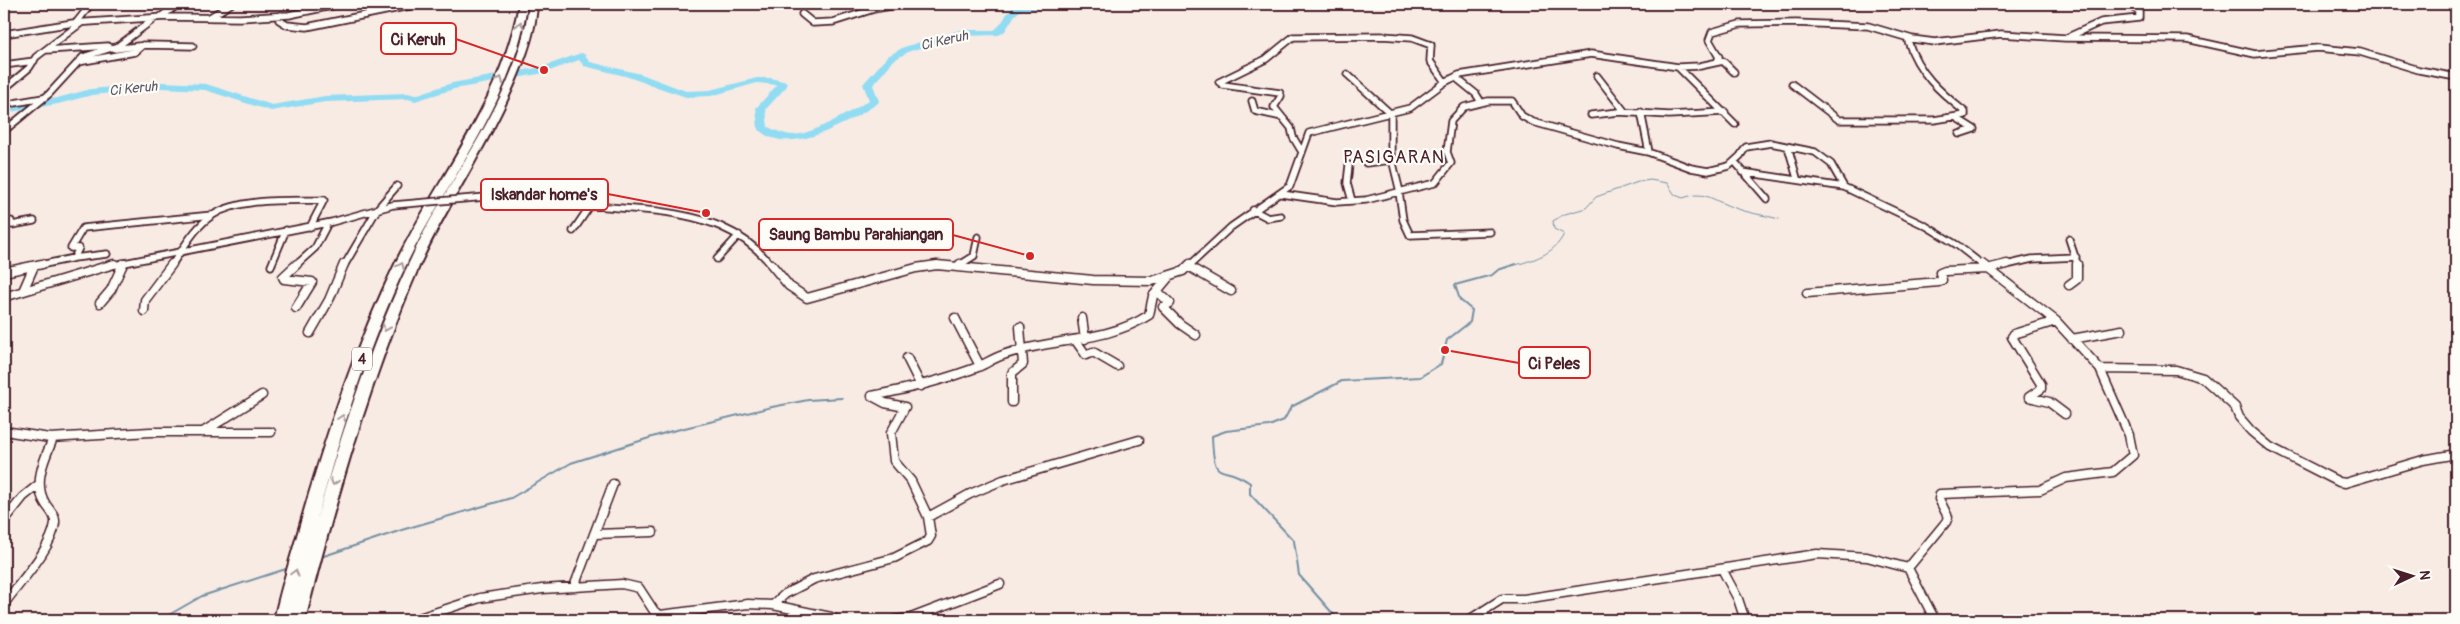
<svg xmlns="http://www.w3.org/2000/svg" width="2460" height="624" viewBox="0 0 2460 624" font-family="Pangolin,sans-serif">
  <rect width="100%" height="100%" fill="#f7ebe4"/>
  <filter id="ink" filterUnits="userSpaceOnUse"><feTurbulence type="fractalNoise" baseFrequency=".02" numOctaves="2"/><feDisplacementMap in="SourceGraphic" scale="10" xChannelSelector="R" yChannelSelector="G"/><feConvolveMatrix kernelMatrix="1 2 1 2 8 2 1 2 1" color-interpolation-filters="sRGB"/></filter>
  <g filter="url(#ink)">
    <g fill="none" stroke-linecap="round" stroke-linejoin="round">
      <!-- stream-far1 -->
      <path stroke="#7590a3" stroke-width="1" d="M1512,266c21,-6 42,-11 52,-32l-10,-5 -1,-8 12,-7 21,-6 10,-11 42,-15 12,-2 17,3 8,12 8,3c22,-8 29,2 49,9 15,6 32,8 47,12"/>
      <!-- stream -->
      <path stroke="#7590a3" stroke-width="2" d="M321,557l84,-28 106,-31 60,-35 97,-31 104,-25 36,-7 34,-2
        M160,620l42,-24 87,-28
        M1328,620l6,-5 -35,-40 -5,-34 -44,-47v-11c-30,-22 -36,4 -38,-47l14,-5 43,-5 15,-6 7,-13 51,-26 78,-4 21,-13 6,-24 23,-18 2,-12 -12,-10 -5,-15 37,-10 6,-5 18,-6"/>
      <!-- river -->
      <path fill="#92dcf3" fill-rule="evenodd" d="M1027,4h39l-4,3 -41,3 -6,5 -10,16 -6,4 -38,1 -51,15 -16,9 -21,25 6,16 -1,2c-28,19 -91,56 -120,26l-2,-21 21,-23 -20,-2 -46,13 -25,1 -61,-21 -41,-10 -5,-6 -35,13 -90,16 -39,12 -7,-2 -83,3 -54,9 -66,-21 -43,-2 -70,7 -34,9 -54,9v-6l53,-9 34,-9 71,-7 44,2 66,21 53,-9 83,-3 7,2 37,-12 90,-16 39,-14 3,1 6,8 51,12 45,17 24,-1 47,-12h13l17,4v4l-21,23 2,18c9,4 17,8 26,8 18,-1 59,-24 75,-35l-6,-16 25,-28 16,-9 56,-17h34c15,-10 9,-25 33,-26z"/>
      <defs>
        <path id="minor-far1" d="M874,9l28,-5
          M802,14l11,9 20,-1 41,-13 -4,-5
          M281,15l-2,5 8,5 20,2 112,-23
          M160,17l19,-13
          M210,17l21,-13
          M76,23l15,-19
          M4,34l69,-11 92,-6 75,1 49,-3 52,-11
          M2068,37l33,-15 38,-4v-7l-12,-7
          M115,49l31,-4 47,1
          M47,50l61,-4
          M78,62l57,-10 8,-7
          M1717,62l2,-5 -10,-17 3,-8 28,-8 56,-1 72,3 44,13 23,3 66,-8 64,4 122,1 68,15 63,-6 42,4 59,18 37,7
          M4,65l30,-4
          M1678,67l57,57
          M1347,74l44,40v41l9,37
          M1597,76l28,36
          M1455,77l21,17 5,8
          M1792,84l47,36h95l31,-5v-3c-25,-20 -47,-39 -57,-71l4,-2
          M4,89l25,-21 7,-11 45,-34
          M1252,101l3,10 27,6
          M14,103l29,-5
          M1641,112l8,40
          M1591,115l28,-3 50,3 56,-3
          M1955,117l19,12 -15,5
          M4,131l45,-37 34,-37 35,-11 36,-27
          M1788,147l9,31
          M1302,152l-9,-15 -2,-9 -17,-21 7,-11 -1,-3 -57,-8 -4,-3 47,-23 27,-22 89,-1 30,2 19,7 -1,16 15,21
          M1735,162l32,37
          M1366,163l26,-3
          M1349,165l-2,18 5,18
          M1742,172l102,15
          M1399,192l4,28 7,15 80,-3
          M1281,194l56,8 29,-2 69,-17 16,-20 -4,-11 4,-31 13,-14 24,-6h24l10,15 11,6 85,24 30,6 43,16 17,3 21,-5 11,-10 6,-9 25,-4 44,9 16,12 13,23 82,39 31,19 27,21
          M486,197l171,14c46,6 85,17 115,55
          M4,202v3
          M1253,210l15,8 13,-2
          M4,221h7l1,4 22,-4
          M573,231l17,-25
          M2069,239l9,27
          M74,258l33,-4
          M717,259l22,-24
          M35,266l39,-8 5,-10h-8l12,-20 129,-13
          M109,266l223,-44 61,-17
          M123,266l1,-3
          M171,266c12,-17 24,-40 42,-51 28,-18 79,-14 111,-15l-14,27
          M271,266l15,-36
          M295,266l20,-18 13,-25
          M344,266l34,-58 19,-22
          M932,266h12
          M958,266l16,-10 4,-19
          M1189,266l42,-39 59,-41 19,-53 101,-25 35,-26 14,-7 132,-21 87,13 22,-1 23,-5 11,11
          M2002,266l30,-7 44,-2"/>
        <path id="minor" d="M771,264l18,22 18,12 109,-30 21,-3 156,15 59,1 31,-10 7,-7
          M1982,264l74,57 44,48 76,1 27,8 32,29 4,10 12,14 19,16 69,35 6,1 78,-23 33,-6
          M958,266l2,-2
          M1188,266l43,25
          M4,272l38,-8
          M2069,285l8,-6v-15
          M23,291l11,-25
          M1157,291l13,12 -7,4 17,17 16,11
          M1807,293l132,-11 3,-2 -2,-7 5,-2 42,-2 20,-5
          M4,297l110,-33
          M100,303l11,-13 12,-26
          M296,308l16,-26 -28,-3 -1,-2 14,-13
          M144,311l1,-11 27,-36
          M955,318l25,48
          M1082,318l3,21
          M2056,321l-42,13 -2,3 29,47v5l-12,8 20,5 16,12
          M310,333l19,-33 15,-36
          M2072,339l50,-9
          M1076,341l10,14 7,-3 24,14
          M907,358l14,28
          M872,396c36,-7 72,-16 106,-29 9,-4 16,-9 25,-12 47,-17 103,-12 146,-40l4,-19 15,-18
          M1012,402v-29l11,-9 -3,-37
          M4,431l46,7 100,-6h121
          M203,432l59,-37
          M928,517l42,-23 33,-14 136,-40
          M4,521l19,-24 15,-12
          M595,534l58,-2
          M1908,568l27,52
          M1722,569l16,30 7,21
          M574,587l39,-103
          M4,604c15,-21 48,-55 51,-81 1,-8 -6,-13 -10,-20 -12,-20 -1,-43 7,-62l-2,-3
          M773,605l12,-11 29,-15 80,-21 34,-17 3,-5 -3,-19 -17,-36 -17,-20 -3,-28 14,-26 -20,-4 -13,-7
          M413,620l67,-22 62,-9 80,-5 17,4 15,23 6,4 88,-11 25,1 58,12 5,3
          M894,620l17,-2 89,-34
          M1469,620l33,-21h22l293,-45 50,3 41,11 38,-46 2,-5 -9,-18 1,-5 100,-4 26,-12 47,-6 20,-17 -4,-20 -29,-66"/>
        <path id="motorway" d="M519,4h8c-11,92 -79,175 -119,257 -40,83 -67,172 -92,261 27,-94 58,-187 101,-276 38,-78 102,-153 112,-242h8c-1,24 -9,47 -18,69 -27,67 -69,126 -99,191 -50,115 -84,235 -115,356h-31c8,-36 20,-73 30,-109 25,-85 53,-169 92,-249 42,-85 106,-162 123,-258z"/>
      </defs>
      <!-- minor-far1 casing -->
      <use href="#minor-far1" stroke="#4a1f2b" stroke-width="9"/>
      <!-- minor casing -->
      <use href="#minor" stroke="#4a1f2b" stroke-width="11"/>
      <!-- motorway casing -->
      <use href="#motorway" stroke="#4a1f2b" stroke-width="4"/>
      <!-- minor-far1 -->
      <use href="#minor-far1" stroke="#fdfcf7" stroke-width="5.5"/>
      <!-- minor -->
      <use href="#minor" stroke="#fdfcf7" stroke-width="8"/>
      <!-- motorway -->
      <use href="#motorway" fill="#fdfcf7" fill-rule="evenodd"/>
      <defs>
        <path id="minor-bridge" d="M393,205l93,-8"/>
      </defs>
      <!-- minor-bridge casing -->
      <use href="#minor-bridge" stroke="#4a1f2b" stroke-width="9" stroke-linecap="butt"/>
      <!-- minor-bridge -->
      <use href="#minor-bridge" stroke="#fdfcf7" stroke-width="5.5"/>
    </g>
    <!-- one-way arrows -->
    <defs><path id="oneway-chevron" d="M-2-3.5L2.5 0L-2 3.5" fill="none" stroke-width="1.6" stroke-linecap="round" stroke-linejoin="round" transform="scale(1.25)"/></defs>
    <g stroke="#ac999b">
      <use href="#oneway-chevron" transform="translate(520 25) rotate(-81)"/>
      <use href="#oneway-chevron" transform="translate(500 80) rotate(-66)"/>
      <use href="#oneway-chevron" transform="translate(401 266) rotate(-65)"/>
      <use href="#oneway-chevron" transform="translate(386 328) rotate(112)"/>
      <use href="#oneway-chevron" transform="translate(342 418) rotate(-72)"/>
      <use href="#oneway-chevron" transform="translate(334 482) rotate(107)"/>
      <use href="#oneway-chevron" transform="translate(295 573) rotate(-75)"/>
    </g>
  </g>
  <g text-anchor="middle" stroke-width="4.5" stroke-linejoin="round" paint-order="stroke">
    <!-- far-water labels -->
    <g font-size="14" font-style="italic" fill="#605867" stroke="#fdfcf7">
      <text transform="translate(944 40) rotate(-13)" y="5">Ci Keruh</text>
      <text transform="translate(133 88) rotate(-6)" y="5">Ci Keruh</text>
    </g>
    <!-- shield labels -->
    <rect fill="#fdfcf7" stroke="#806168" stroke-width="1" x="352" y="347.5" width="20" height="23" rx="4"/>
    <g font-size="14" font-weight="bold" fill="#4a1f2b">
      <text x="362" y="364">4</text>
    </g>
    <!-- quarter labels -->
    <g font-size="18" letter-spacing="1" fill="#4a1f2b" stroke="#fdfcf7">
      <text x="1394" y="163">PASIGARAN</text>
    </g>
  </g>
  <!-- callouts -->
  <path fill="none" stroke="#d62828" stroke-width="2" d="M544 70L456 39M706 213L608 194M1030 256L953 235M1445 350L1519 363"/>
  <g fill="#d62828" stroke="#fdfcf7" stroke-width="2">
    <circle cx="544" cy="70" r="5"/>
    <circle cx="706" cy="213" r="5"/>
    <circle cx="1030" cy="256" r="5"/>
    <circle cx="1445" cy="350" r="5"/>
  </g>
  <g fill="#fdfcf7" stroke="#d62828" stroke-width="2">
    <rect x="381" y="23" width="75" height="31" rx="5"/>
    <rect x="481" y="179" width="127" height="31" rx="5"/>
    <rect x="759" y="219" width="194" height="31" rx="5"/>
    <rect x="1519" y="347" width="71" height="31" rx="5"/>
  </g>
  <g font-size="16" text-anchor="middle" font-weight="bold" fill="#4a1f2b">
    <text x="418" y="45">Ci Keruh</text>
    <text x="544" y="200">Iskandar home's</text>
    <text x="856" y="240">Saung Bambu Parahiangan</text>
    <text x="1554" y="369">Ci Peles</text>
  </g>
  <!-- margin -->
  <rect width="2460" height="624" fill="none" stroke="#fdfcf7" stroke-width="20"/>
  <rect x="10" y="10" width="2440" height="604" fill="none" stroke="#4a1f2b" stroke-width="2" filter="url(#ink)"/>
  <!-- north arrow -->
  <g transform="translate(2412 576) rotate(86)" stroke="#fdfcf7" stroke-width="4" paint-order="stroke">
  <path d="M0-4L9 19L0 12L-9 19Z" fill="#4a1f2b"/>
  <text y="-8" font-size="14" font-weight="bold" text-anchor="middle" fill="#4a1f2b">N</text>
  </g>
</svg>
